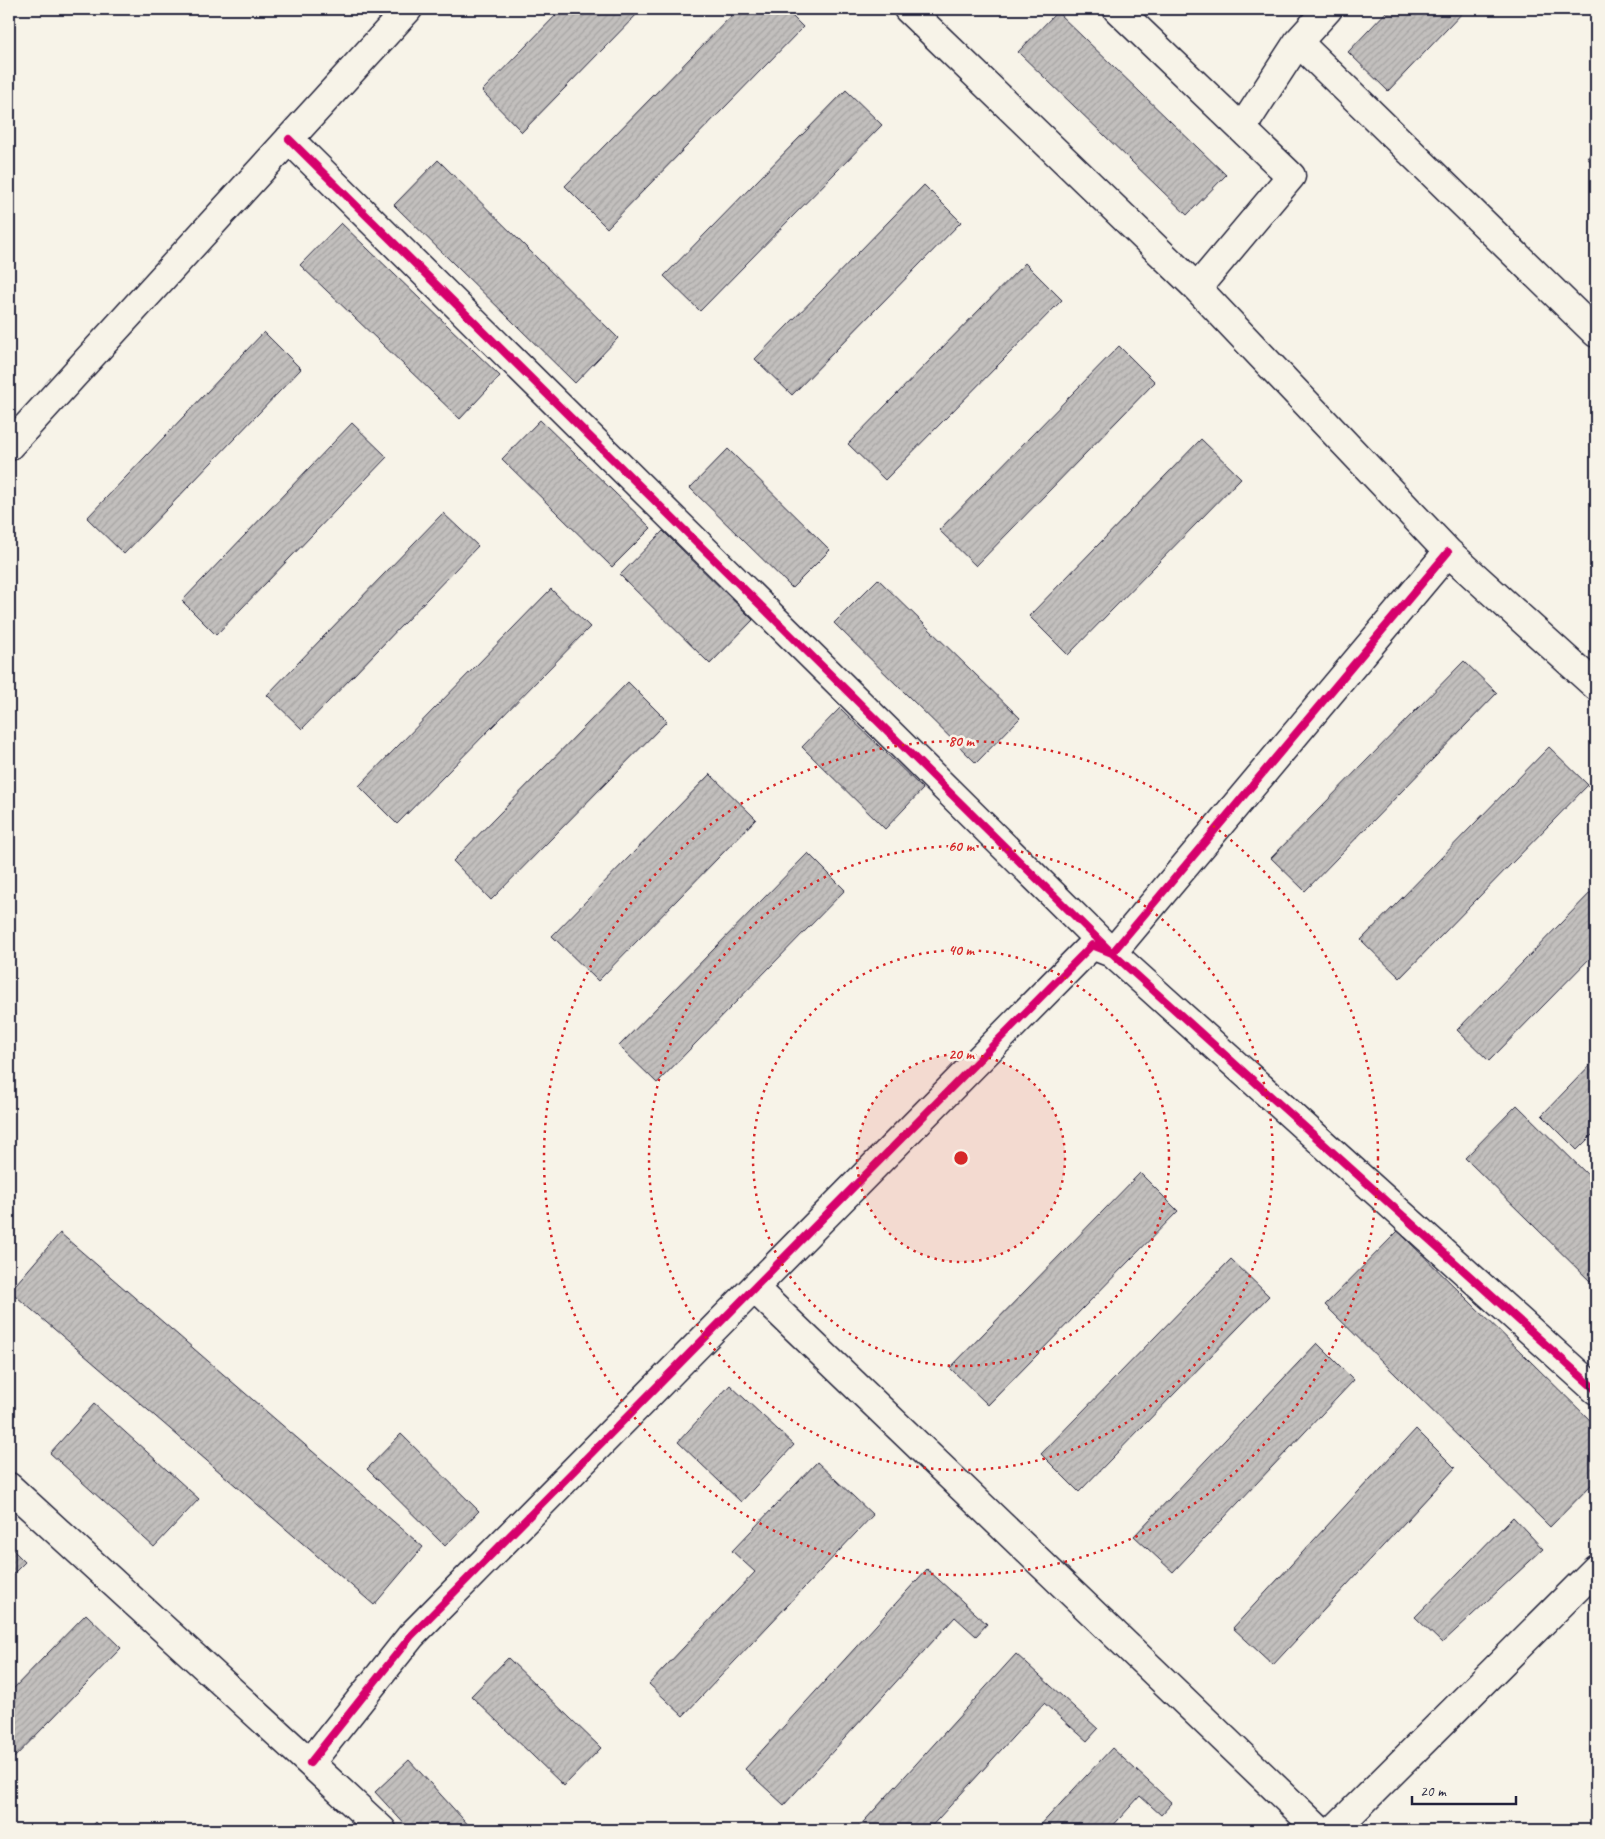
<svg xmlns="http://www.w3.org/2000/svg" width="1605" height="1839" viewBox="0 0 1605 1839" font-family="Caveat,sans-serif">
  <defs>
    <pattern id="building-hatch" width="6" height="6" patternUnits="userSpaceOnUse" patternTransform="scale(1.25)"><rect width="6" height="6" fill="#c2bfbd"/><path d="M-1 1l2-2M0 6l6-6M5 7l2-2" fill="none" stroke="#a6a4a3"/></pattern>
  </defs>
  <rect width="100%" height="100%" fill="#f7f3e8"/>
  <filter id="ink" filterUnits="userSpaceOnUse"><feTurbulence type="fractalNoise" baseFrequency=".02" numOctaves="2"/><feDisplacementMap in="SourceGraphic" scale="10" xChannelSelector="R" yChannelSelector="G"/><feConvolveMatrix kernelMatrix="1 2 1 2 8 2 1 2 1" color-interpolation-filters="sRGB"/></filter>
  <g filter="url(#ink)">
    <!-- building -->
    <path fill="url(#building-hatch)" stroke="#22223b" d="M562,9h80l-120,123 -40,-41z
      M738,9h47l18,18 -196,201 -42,-42z
      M1389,9h77l-78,82 -40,-39z
      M1057,12l169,163 -39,40 -169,-163z
      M846,90l36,35 -182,186 -36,-35z
      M1596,148v18l-9,-8z
      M438,160l180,178 -43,45 -181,-178z
      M924,185l37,37 -169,173 -37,-36z
      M341,223l159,153 -40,43 -160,-154z
      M1025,263l37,37 -177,180 -37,-36z
      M264,332l37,37 -177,185 -37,-36z
      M1119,346l36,36 -179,184 -37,-36z
      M540,420l111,108 -39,39 -110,-108z
      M352,423l35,34 -171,178 -34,-34z
      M1201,439l40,39 -173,177 -39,-39z
      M728,449l102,101 -38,38 -102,-100z
      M443,513l35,33 -176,183 -35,-34z
      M663,531l90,89 -43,44 -90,-89z
      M878,579l142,139 -44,45 -142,-140z
      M551,589l39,38 -193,197 -38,-38z
      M1464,661l33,32 -192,198 -34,-33z
      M628,682l39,39 -176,179 -38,-39z
      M840,708l83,81 -38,40 -83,-82z
      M1549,747l39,38 -188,193 -39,-38z
      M710,774l46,45 -158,162 -46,-45z
      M808,853l37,37 -188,193 -38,-37z
      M1596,887v65l-107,109 -32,-31z
      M1596,1059v72l-19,19 -35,-35z
      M1517,1105l79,78v104l-131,-129z
      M1140,1173l38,38 -190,194 -38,-37z
      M1398,1231l198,195v54l-46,47 -225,-222z
      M60,1233l363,314 -49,58 -364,-314z
      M1231,1259l38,37 -190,196 -38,-38z
      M1317,1343l37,37 -181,192 -39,-36z
      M730,1385l64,60 -53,57 -63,-60z
      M94,1404l105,95 -45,48 -104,-94z
      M1416,1429l39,39 -182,197 -40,-37z
      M401,1434l78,77 -34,35 -78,-77z
      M817,1462l56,53 -190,201 -34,-32 106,-112 -23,-21z
      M1513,1517l30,32 -101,94 -27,-26z
      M9,1546l16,16 -16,16z
      M927,1569l60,55 -11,12 -21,-19 -171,188 -39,-36z
      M86,1614l35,34 -112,115v-70z
      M1016,1654l82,75 -11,12 -43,-38 -116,127h-72z
      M508,1658l93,90 -37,38 -93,-90z
      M1112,1748l60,55 -11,12 -21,-19 -31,34h-73z
      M409,1760l64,70h-63l-35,-38z
      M96,1822l8,8h-16z"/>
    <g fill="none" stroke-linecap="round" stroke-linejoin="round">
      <defs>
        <path id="minor" d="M908,9l289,279 251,264 148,134
          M1117,9l174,167 -94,112
          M1298,42l30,-33
          M1242,128l56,-86 298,291
          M289,139l823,814 484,437
          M9,446l399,-437
          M754,1288l565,542
          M9,1487l301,276 72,67
          M310,1763l101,-127 681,-691 20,8 336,-401
          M1334,1830l262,-261"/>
      </defs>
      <!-- minor casing -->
      <use href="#minor" stroke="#22223b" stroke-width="31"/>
      <!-- minor -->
      <use href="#minor" stroke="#f7f3e8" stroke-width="28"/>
      <defs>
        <path id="cycleway" d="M289,139l823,814 484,437
          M310,1763l101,-127 681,-691 20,8 336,-401"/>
      </defs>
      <!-- cycleway casing -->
      <use href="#cycleway" stroke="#f7f3e8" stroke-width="11"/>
      <!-- cycleway -->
      <use href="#cycleway" stroke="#d6006c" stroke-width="8"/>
    </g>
  </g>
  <!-- distance rings -->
  <circle cx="961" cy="1158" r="104" fill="#d62828" fill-opacity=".12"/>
  <g fill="none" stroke="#d62828" stroke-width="2.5" stroke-dasharray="2.5 5">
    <circle cx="961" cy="1158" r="104"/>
    <circle cx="961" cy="1158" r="208"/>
    <circle cx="961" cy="1158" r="312"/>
    <circle cx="961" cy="1158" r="417"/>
  </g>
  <circle cx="961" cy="1158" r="8" fill="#d62828" stroke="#f7f3e8" stroke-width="2.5"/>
  <g font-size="15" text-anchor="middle" font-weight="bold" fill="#d62828" stroke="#f7f3e8" stroke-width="5" stroke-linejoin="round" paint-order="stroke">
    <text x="961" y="746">80 m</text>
    <text x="961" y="851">60 m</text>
    <text x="961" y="955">40 m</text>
    <text x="961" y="1059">20 m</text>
  </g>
  <!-- margin -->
  <rect width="1605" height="1839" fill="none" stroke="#f7f3e8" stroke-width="30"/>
  <rect x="15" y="15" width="1575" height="1809" fill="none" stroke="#22223b" stroke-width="2" filter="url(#ink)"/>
  <!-- scale -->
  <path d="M1412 1796v8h104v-8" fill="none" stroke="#22223b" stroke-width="2.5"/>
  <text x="1420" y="1796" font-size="15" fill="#22223b" stroke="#f7f3e8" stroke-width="4" paint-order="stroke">20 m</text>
</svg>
